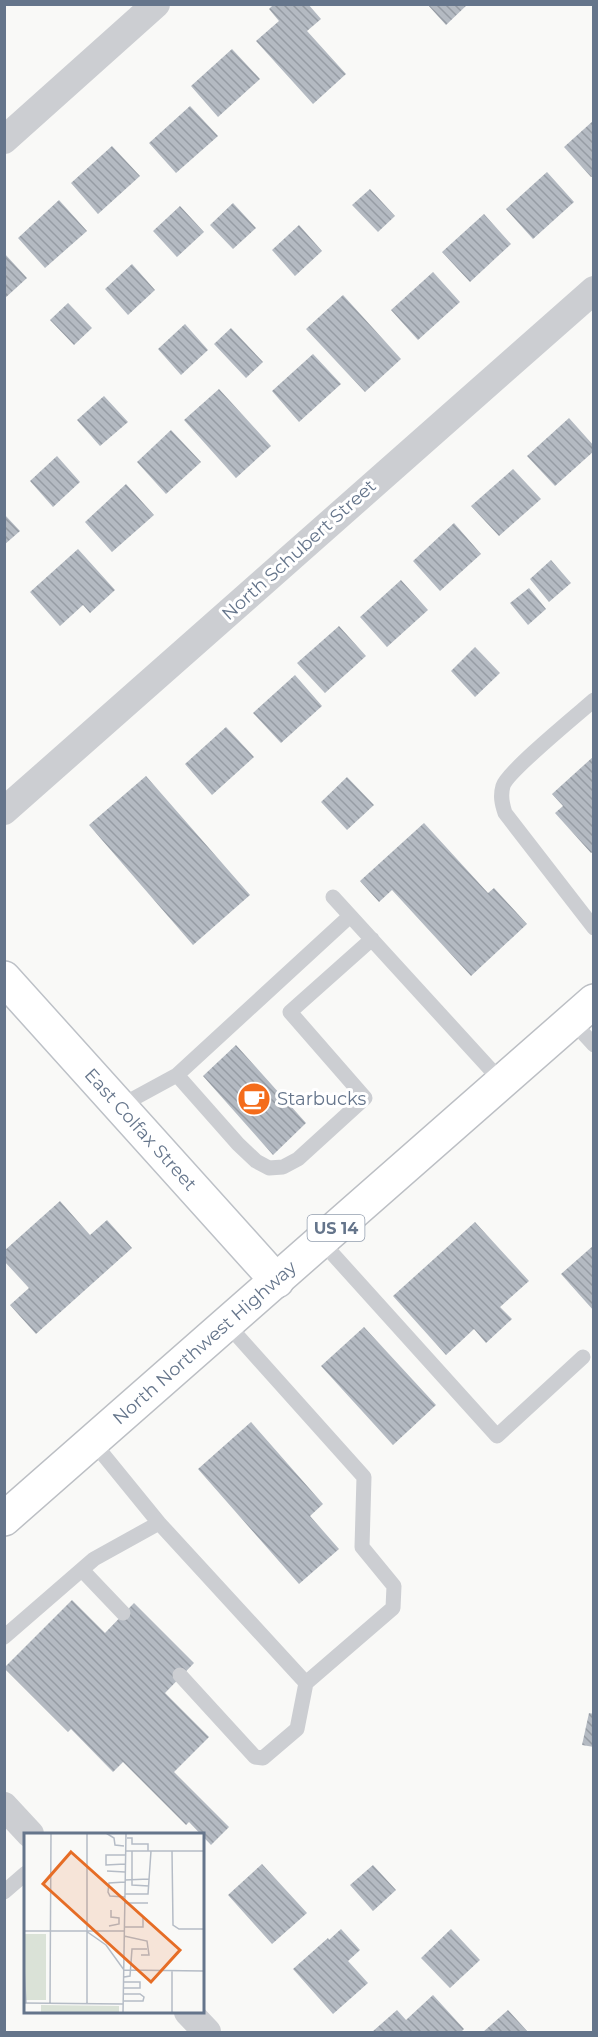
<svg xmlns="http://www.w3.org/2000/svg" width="598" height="2037" viewBox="0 0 598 2037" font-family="Montserrat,sans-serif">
  <defs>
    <pattern id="building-back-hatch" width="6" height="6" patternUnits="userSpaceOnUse" patternTransform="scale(1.5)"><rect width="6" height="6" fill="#b4bac2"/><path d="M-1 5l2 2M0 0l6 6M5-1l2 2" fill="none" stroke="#969ca4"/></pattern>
  </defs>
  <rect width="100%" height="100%" fill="#f9f9f7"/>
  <!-- building -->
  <path fill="url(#building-back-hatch)" d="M274,4h34l13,15 -14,12 39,43 -33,30 -57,-63 23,-20 -10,-12z
    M427,4h41l-22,21z
    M232,49l28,30 -42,38 -27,-31z
    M190,106l28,30 -42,37 -27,-30z
    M594,120v56l-3,1 -27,-30z
    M112,146l28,30 -42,38 -27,-31z
    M547,172l27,30 -41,37 -27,-30z
    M370,189l25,27 -17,16 -26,-27z
    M59,200l28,31 -42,37 -27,-30z
    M233,203l23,25 -23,21 -23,-24z
    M180,206l24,26 -27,25 -24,-26z
    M484,214l27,30 -41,38 -28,-30z
    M299,225l23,26 -27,25 -23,-26z
    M4,253l23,25 -23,21z
    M132,264l23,26 -27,25 -23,-26z
    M433,272l27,30 -42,38 -27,-30z
    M343,295l58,64 -36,33 -59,-63z
    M68,303l24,25 -18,17 -24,-25z
    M185,324l23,26 -27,25 -23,-26z
    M231,328l32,34 -17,16 -32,-34z
    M313,354l28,30 -42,38 -27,-31z
    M219,389l52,57 -35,32 -52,-58z
    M104,396l24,26 -28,24 -23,-26z
    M569,418l25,28v5l-39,35 -28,-30z
    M171,430l30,32 -35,32 -29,-32z
    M57,456l23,26 -27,25 -23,-26z
    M513,469l28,30 -42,37 -28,-30z
    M126,484l28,31 -42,37 -27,-30z
    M4,514l16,17 -16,14z
    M454,523l27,31 -41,37 -27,-30z
    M78,549l37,41 -25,23 -7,-8 -23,21 -30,-34z
    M551,560l20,23 -22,19 -19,-23z
    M401,580l27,30 -41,37 -27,-30z
    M529,588l17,21 -18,16 -18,-22z
    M339,626l27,30 -41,37 -28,-30z
    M475,647l25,26 -25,24 -24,-26z
    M295,675l27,31 -41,37 -28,-30z
    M226,727l28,30 -42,38 -27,-31z
    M594,756v95l-3,2 -36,-40 8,-7 -11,-12z
    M146,776l104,119 -57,50 -104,-120z
    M347,777l27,28 -27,25 -26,-28z
    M424,823l64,70 6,-5 33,36 -56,52 -79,-86 -13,12 -19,-21z
    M236,1045l70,78 -33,32 -70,-79z
    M60,1201l30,34 17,-15 25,28 -96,86 -26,-29 19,-17 -25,-27v-10z
    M475,1222l54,59 -29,26 12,12 -26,24 -12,-14 -28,26 -53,-59z
    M594,1245v66l-33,-37z
    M364,1327l72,78 -43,40 -72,-79z
    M251,1422l72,82 -13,12 29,33 -40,35 -101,-115z
    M72,1600l33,33 29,-30 60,60 -29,30 44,44 -35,35 55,55 -18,18 -22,-23 -3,3 -63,-63 -10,10 -42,-43 -3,3 -64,-64z
    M589,1713l5,1v33l-12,-2z
    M262,1864l45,49 -35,31 -44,-49z
    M373,1865l23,25 -23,21 -23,-26z
    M341,1929l19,21 -12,11 20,22 -35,31 -40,-45 35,-31 1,2z
    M451,1929l29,31 -30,28 -29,-30z
    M433,1995l31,34 -3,3h-89l25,-22 9,10z
    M508,2010l20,22h-45z"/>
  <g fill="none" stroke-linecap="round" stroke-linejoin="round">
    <defs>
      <g id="secondary">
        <path id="s1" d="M4,978l273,303"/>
      </g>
      <g id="primary">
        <path id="s2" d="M4,1519l590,-518"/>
      </g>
    </defs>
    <!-- secondary casing -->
    <use href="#secondary" stroke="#bdc1c7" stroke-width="36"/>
    <!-- primary casing -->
    <use href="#primary" stroke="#bcbfc4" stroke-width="36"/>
    <!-- lane -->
    <path stroke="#ccced2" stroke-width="15" d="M594,700c-16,14 -87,72 -91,86 -3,10 -1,18 2,27l89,115
      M333,897l169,185
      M571,1020l23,25
      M177,1075l61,69 18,17 13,7 14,-1 15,-8 67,-61 -75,-86 82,-73
      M120,1106l57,-31 173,-159
      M321,1241l176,195 86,-79
      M93,1442l66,81
      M82,1570l41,43
      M4,1637l90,-78 65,-36 147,160
      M180,1675l75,82 8,1 34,-29 9,-46 87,-75 1,-22 -32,-39 2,-70 -137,-153
      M4,1892l22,-19"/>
    <!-- street -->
    <path stroke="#ccced2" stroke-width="28" d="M4,140l152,-136
      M4,811l590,-521
      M4,1806l26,28
      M188,2012l19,20"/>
    <!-- secondary -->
    <use href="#secondary" stroke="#fff" stroke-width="33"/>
    <!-- primary -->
    <use href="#primary" stroke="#fff" stroke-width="33"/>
  </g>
  <!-- icons -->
  <defs>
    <symbol id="cafe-disc" viewBox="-11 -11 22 22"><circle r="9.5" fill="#f46c1b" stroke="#fff"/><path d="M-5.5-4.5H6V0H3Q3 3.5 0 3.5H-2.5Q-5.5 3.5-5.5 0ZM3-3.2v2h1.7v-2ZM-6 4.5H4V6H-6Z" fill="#fff"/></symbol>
  </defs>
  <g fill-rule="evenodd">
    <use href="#cafe-disc" x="235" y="1080" width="38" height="38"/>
  </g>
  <g text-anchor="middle" stroke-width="6" stroke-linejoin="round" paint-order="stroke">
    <!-- shield labels -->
    <rect fill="#fff" stroke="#939eae" stroke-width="1.5" x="307.5" y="1215" width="57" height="26" rx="4.5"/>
    <g font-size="16" font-weight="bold" fill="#65758b">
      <text x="336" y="1234">US 14</text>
    </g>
    <!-- street labels -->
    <g font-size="18" fill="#65758b" stroke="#fff">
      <text transform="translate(299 550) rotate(-42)" y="6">North Schubert Street</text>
      <text dy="6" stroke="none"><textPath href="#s1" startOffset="204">East Colfax Street</textPath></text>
      <text dy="6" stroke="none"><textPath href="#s2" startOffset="267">North Northwest Highway</textPath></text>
    </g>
    <!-- poi labels -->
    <g font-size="18" fill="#65758b" stroke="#fff" text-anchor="start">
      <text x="277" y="1105">Starbucks</text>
    </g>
  </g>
  <!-- overview -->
  <g transform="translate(24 1833)">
    <rect width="180" height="180" fill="#f9f9f7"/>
    <path d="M0,101h22v66h-22zM17,172l78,1v7h-78z" fill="#dae2d7"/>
    <path fill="none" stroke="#b5bcc6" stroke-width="1.5" d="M82,0l8,5 1,7 9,1M103,5h5v6h16v7M101,18h79M108,18v34l17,1M148,18l1,74 6,4h25M101,31l-19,1v-10h19M83,38l18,1M101,47l24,-1M101,61h23l3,-43M101,64l-15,-1 -2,-4 1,-9 16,-1M101,70h23M85,93l10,-2v-6l-8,-1v-7M100,94h19v-9M0,98h100M62,98l20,14 18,25 80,1M100,103l23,5 2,14h-8M0,135l2,35M100,144l6,-1 2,-27h15M100,155h16v-6h-16M99,161h17l4,3 -1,4h-19M0,170l99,1M26,170l1,-170M63,171v-171M99,180l3,-180M148,180v-42"/>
    <path fill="#e66d26" fill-opacity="0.15" stroke="#e66d26" stroke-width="3" d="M47,19l109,98 -29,32 -108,-98z"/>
    <rect width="180" height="180" fill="none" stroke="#65758b" stroke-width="3"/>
  </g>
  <!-- border -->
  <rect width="598" height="2037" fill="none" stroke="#65758b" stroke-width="12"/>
</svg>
